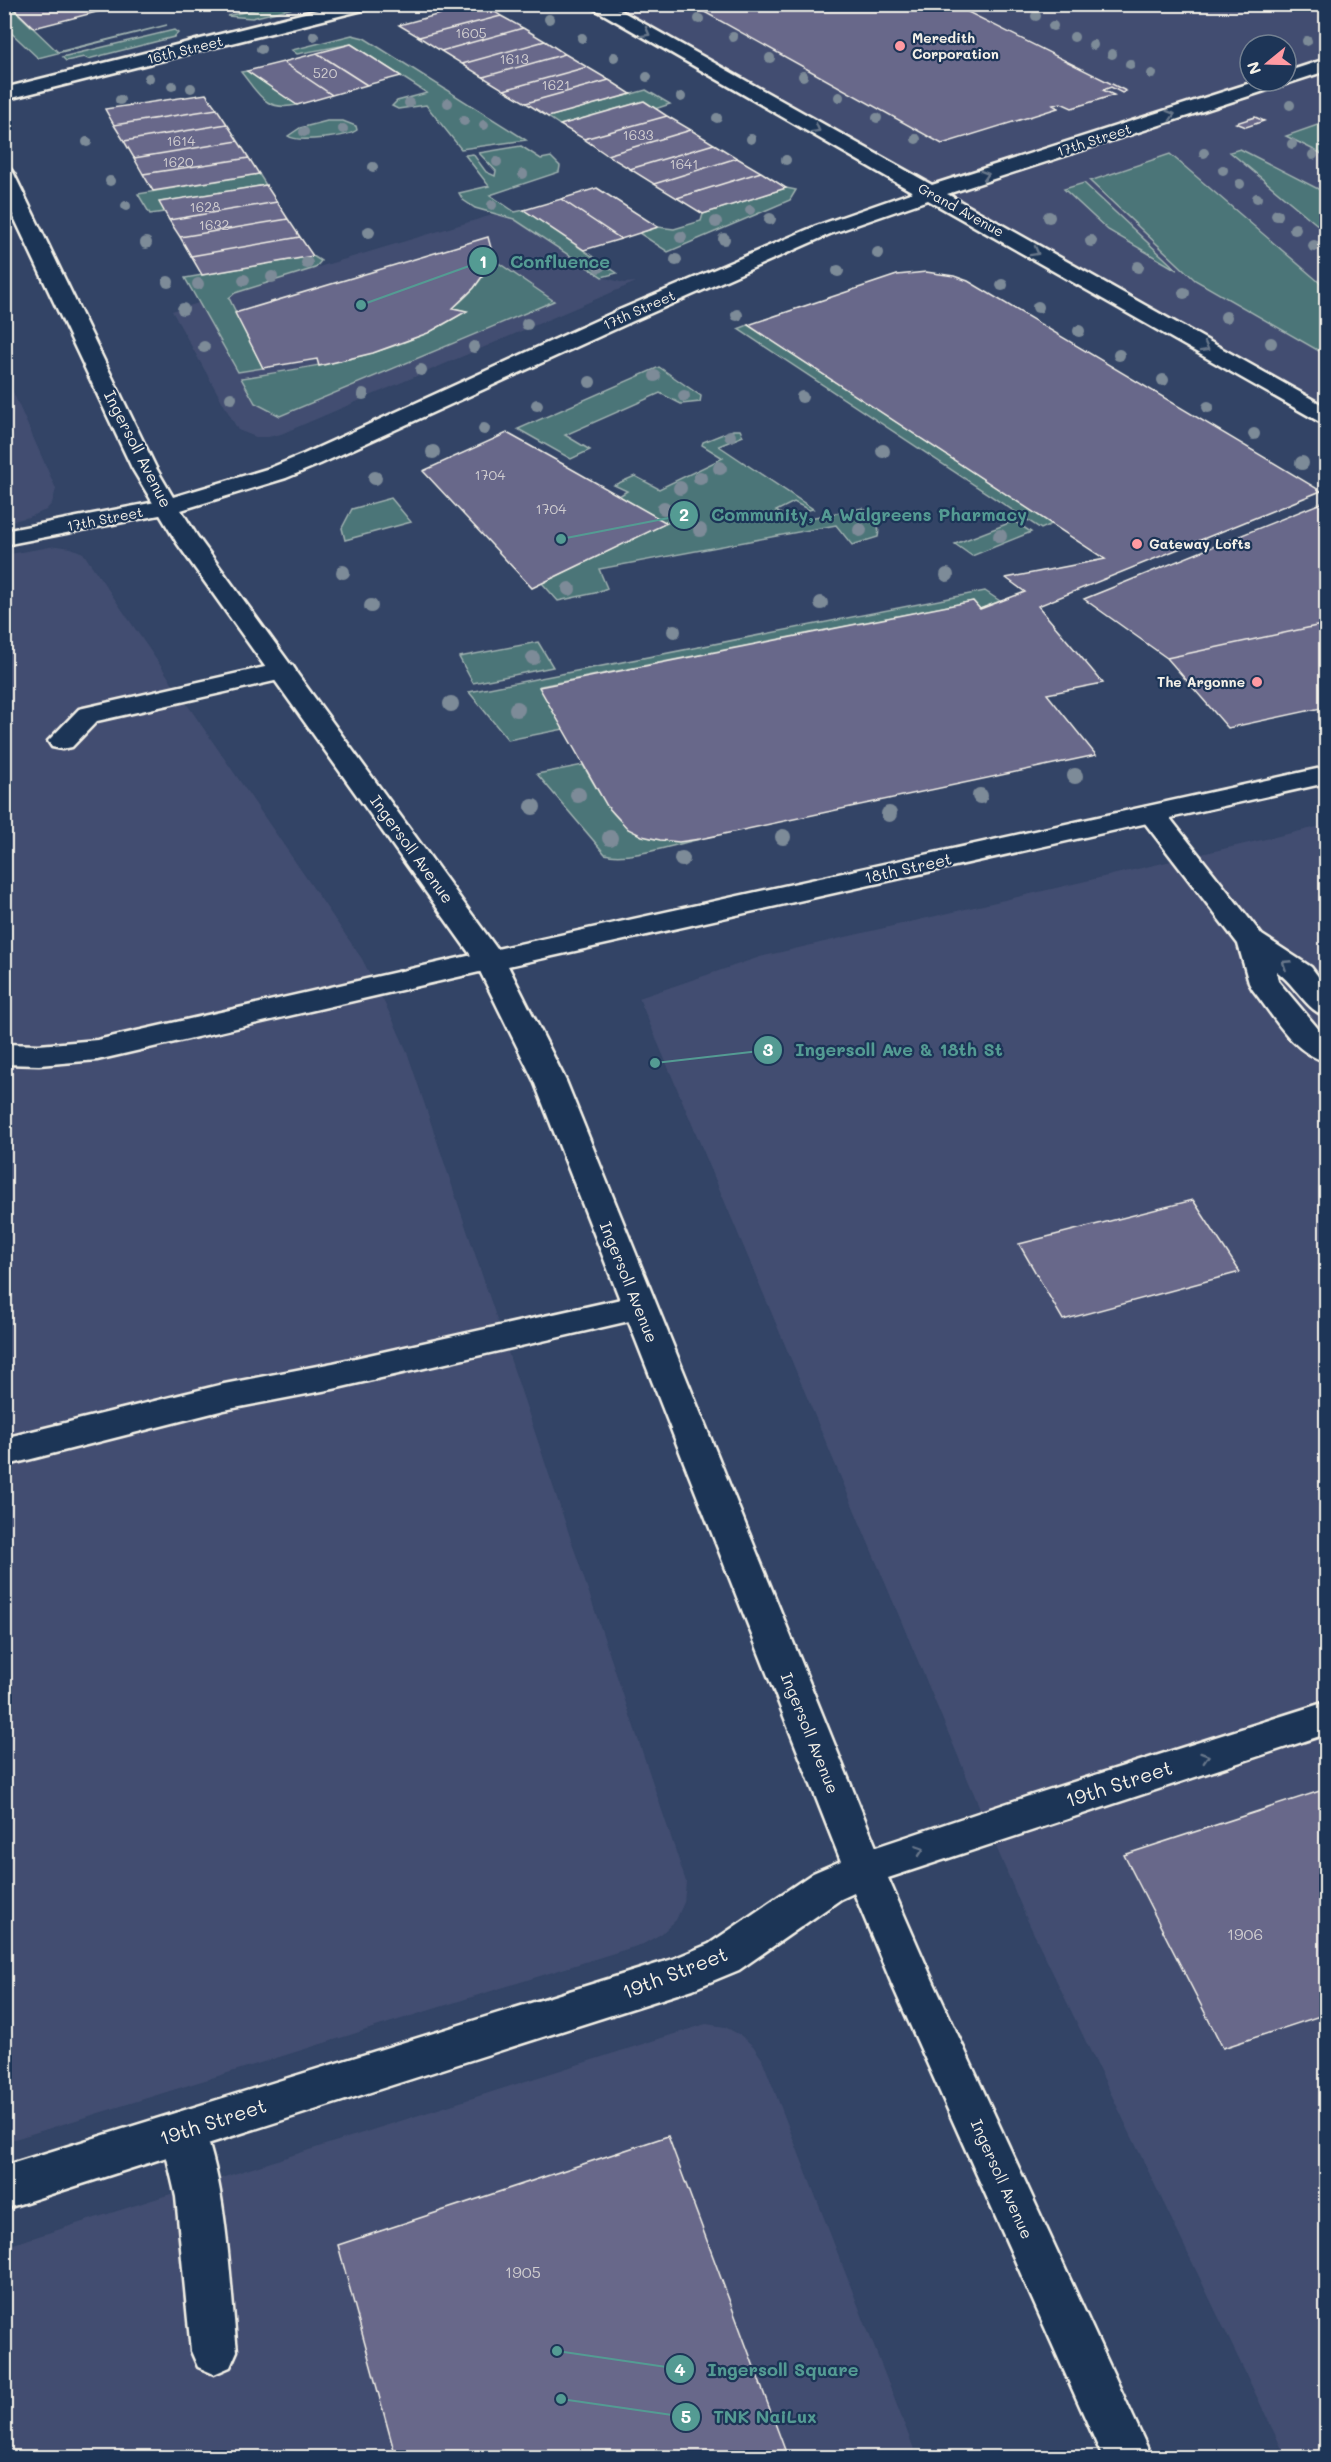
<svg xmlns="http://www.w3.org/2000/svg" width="1331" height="2462" viewBox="0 0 1331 2462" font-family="Mali,sans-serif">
  <rect width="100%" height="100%" fill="#346"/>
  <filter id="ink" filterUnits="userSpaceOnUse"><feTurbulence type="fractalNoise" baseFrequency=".0167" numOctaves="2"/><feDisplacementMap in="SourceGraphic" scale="12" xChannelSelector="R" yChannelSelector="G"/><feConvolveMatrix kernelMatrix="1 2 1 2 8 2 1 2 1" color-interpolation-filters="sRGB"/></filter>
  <g filter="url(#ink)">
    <!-- built -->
    <path fill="#434e71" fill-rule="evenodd" d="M595,5h731v411l-347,-195zM1250,45h36v36h-36z
      M496,214l18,5 88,58 22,6 12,-1 -355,152 -13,3h-12l-18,-7 -66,-119z
      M4,372l52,117 -4,14 -6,7 -17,7 -24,6z
      M56,546l15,2 12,5 279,406 30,59 15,34 279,830 -2,20 -8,18 -15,14 -18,10 -638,198 -1,-1587z
      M1326,825v1632h-40l-261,-542 -386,-917 121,-41z
      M706,2024l19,3 15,8 13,11 9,13 155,398h-912l-1,-210z"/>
    <!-- green -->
    <path fill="#4c7478" stroke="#a0b2b0" stroke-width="1.5" d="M4,5h5l49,47 109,-27 -129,33 -33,-31z
      M273,5h32l-53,13 -25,-2z
      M174,30l4,3 -4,4 -86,22 -4,-2 -18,4 -4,-4z
      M352,35l12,3 162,102 -65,9 -35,-44 -28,4 -6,-3 5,-5 30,-8 -76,-49 -54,10 -5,-4z
      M247,71l50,34c-32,7 -38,-11 -56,-33z
      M646,90l24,14 -15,5 -12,-8 -83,24 -12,-8z
      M327,121h16l13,5 1,4c-9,7 -60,13 -69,6l12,-8z
      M1326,122v34l-40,-20z
      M521,146l20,13 10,-2 9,9 -1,6 -69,23 25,17 9,-2 93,63 -15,4 -88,-58 -39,-11 -12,-8 -4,-7 30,-7 -24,-31 8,-1 13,18 9,4 1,-5 -17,-18z
      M1240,149l86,44v39l-96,-80z
      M1170,154l156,134v67l-131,-75 -105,-99z
      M259,174l7,11 -106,17 5,10 -15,2 -12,-20z
      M1084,183l93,87 -69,-40 -44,-41z
      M786,188l10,2 -6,10 -122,52 -29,-19 19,-6 16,2 27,-8 2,-7z
      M313,256l8,5 -6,7 -80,25 -6,5 34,70 -25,4 -53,-94z
      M490,257l64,44 -274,115 -25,-13 -14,-25c78,-12 158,-22 225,-67l-13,-3c16,-13 34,-31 37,-51z
      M748,325l304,199 -11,5 -303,-200z
      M659,367l42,29 -1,6 -19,2 -21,-11 -95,42 25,15 -19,9 -53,-30z
      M733,430h7l3,6 -24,10 94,63 -4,1 -15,-8 -18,9 17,10 70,-13c11,8 18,14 15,29l-26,8 -16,-20 -237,44 8,19 -12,5 -37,8 -16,-18 124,-60 -47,-27 8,-5 -13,-6 21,-9 24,13 64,-31 -21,-13 1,-3z
      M391,498l20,24 -66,18 -3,-12 10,-19z
      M1014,521l17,11 -59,24 -17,-12z
      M985,591l15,10 -20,8 -7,-8 -433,85 24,43 -56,11 -39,-48z
      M538,642l15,25 -80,16 -14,-26z
      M583,765c33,57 44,82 117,74 -23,5 -74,22 -95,15l-68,-80z"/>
    <!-- building -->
    <path fill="#67678a" stroke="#f4f1e8" stroke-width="1.5" d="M9,4h119l-94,24z
      M209,4h42l-30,8z
      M478,4h5l18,12 -82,21 -20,-12z
      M690,4h262l174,87 -4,2 -11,-6 -8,3 11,5 -42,13 -11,-5 -8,2 5,3 -116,36z
      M501,16l22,12 -82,23 -22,-14z
      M523,28l22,13 -83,23 -21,-13z
      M545,41l20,13 -82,23 -21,-13z
      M351,44l50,32 -34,9 -50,-32z
      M317,53l50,32 -35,10 -49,-33z
      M565,54l22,13 -83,23 -21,-13z
      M283,62l49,33 -35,10 -50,-34z
      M587,67l22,13 -83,23 -22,-13z
      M609,80l22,14 -83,23 -22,-14z
      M206,94l11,15 -103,16 -9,-16z
      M644,101l23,15 -83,23 -24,-14z
      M217,109l10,15 -103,17 -10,-16z
      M667,116l24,14 -84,25 -23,-16z
      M1255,117l9,4 -18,6 -10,-4z
      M227,124l11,17 -104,17 -10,-17z
      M691,130l23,14 -84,25 -23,-14z
      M238,141l11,17 -106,16 -9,-16z
      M714,144l23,14 -83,26 -24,-15z
      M249,158l10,16 -106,17 -10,-17z
      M737,158l24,14 -84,26 -23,-14z
      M761,172l25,16 -83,26 -26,-16z
      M266,185l11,17 -108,18 -10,-18z
      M597,188l61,39 -37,12 -60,-40z
      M561,199l60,40 -37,11 -60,-40z
      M277,202l11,17 -108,18 -11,-17z
      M288,219l12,18 -109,19 -11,-19z
      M300,237l13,19 -111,19 -11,-19z
      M488,237l3,11 -1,12 -6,14 -10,14 -21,20 14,3 -39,22 -55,20 -54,13 -2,-7 -54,9 -28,-55z
      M926,272l28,4 14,5 353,210 -283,115 65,77 -56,11 49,61 -396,84 -21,3 -19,-2 -18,-4 -14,-7 -21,-23 -68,-119 434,-86 7,8 45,-17 -19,-14 99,-19 -357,-234 149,-50z
      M507,433l54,30 106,60 -135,65 -109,-117z
      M1326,501v123l-159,34 -83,-59z
      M1326,624v83l-98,21 -61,-70z
      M1193,1200l47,72 -177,48 -44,-76z
      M1326,1789v225l-103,34 -99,-193z
      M668,2136l120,322h-392l-58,-213z"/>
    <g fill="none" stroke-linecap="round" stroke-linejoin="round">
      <defs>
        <path id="lane" d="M283,663l9,2 4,6 -4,6 -195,44 -25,26 -10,2 -10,-2 -4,-6 31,-32z
          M1152,806l10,2 100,127 49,32 15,20v29c-19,-5 -31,-32 -50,-45l2,10 48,57v23c-33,-7 -53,-46 -73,-71l-4,-7 -11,-39 -100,-130 4,-6z
          M490,951l11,2 4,7 -4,7 -404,93 -58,5 -35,-1v-20l35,1 58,-5z
          M639,1295l12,3 5,9 -5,9 -318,73 -109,21 -220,56v-28l220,-54 109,-21z
          M183,2111l16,6c29,67 30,161 38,234l-7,16 -16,7 -16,-7 -7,-16 -15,-154 -15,-65 6,-15z"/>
        <path id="street" d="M341,4h33l-3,4 -367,92v-12z
          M166,500l9,2 3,5 -3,5 -171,33v-14z
          M864,1851l14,5 6,13 -6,13 -37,17 -102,71 -46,19 -689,220v-43l669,-207 36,-15 104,-71z"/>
        <path id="secondary" d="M586,4h23l323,181 325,-104h29v-9l40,-13v12l-379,123 379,213v16l-8,-2 -390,-221 -98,34 -197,87 -313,143 -34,14 -105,32 16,26 300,413 829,-182v16l-818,183 58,115 310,766 153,-51 297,-94v32l-438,144 45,103 219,477h-49l-212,-476 -47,-113 -310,-788 -59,-120 -298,-418 -45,-75 -128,-272v-28l7,2 3,4 142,294 17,29 97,-29 34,-14 313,-143 199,-85 97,-34z"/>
      </defs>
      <!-- lane casing -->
      <use href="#lane" stroke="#f4f1e8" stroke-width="5"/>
      <!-- street casing -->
      <use href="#street" stroke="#f4f1e8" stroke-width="5"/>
      <!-- secondary casing -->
      <use href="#secondary" stroke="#f4f1e8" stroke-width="5"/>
      <!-- lane -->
      <use href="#lane" fill="#1d3557" fill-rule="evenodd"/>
      <!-- street -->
      <use href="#street" fill="#1d3557" fill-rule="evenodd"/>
      <!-- secondary -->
      <use href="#secondary" fill="#1d3557" fill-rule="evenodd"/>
    </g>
    <!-- trees -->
    <g fill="#7d8b98">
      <circle cx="1036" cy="16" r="5"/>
      <circle cx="549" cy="19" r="5"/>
      <circle cx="699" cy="19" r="5"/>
      <circle cx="1053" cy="26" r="5"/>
      <circle cx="314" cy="36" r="5"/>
      <circle cx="733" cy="37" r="5"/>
      <circle cx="1074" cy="37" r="5"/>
      <circle cx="582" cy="38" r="5"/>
      <circle cx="1307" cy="41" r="5"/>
      <circle cx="1093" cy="45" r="5"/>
      <circle cx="261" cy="49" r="5"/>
      <circle cx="1112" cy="54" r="5"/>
      <circle cx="614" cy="57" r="5"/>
      <circle cx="770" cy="58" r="5"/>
      <circle cx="1130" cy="64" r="5"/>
      <circle cx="1152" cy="74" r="5"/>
      <circle cx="803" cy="76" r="5"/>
      <circle cx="647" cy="77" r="5"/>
      <circle cx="149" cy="78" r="5"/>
      <circle cx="172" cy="86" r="5"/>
      <circle cx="191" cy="88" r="5"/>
      <circle cx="681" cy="97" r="5"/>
      <circle cx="839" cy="97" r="5"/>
      <circle cx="120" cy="100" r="5"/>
      <circle cx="409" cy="103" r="5"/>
      <circle cx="448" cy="103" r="5"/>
      <circle cx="1290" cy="105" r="5"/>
      <circle cx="717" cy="118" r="5"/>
      <circle cx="877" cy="118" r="5"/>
      <circle cx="464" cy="121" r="5"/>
      <circle cx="484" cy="125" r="5"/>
      <circle cx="343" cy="129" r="5"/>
      <circle cx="304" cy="132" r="5"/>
      <circle cx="751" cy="139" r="5"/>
      <circle cx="916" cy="139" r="5"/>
      <circle cx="87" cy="142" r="5"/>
      <circle cx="1292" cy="144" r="5"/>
      <circle cx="1204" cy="153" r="5"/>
      <circle cx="1313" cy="155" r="5"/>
      <circle cx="786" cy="160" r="5"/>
      <circle cx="497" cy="162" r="5"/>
      <circle cx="373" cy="167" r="5"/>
      <circle cx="1223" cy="170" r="5"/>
      <circle cx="523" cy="174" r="5"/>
      <circle cx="110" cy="181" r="5"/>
      <circle cx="1240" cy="184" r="5"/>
      <circle cx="1257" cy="198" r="5"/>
      <circle cx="492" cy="205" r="5"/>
      <circle cx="126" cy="206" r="5"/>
      <circle cx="750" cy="210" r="5"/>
      <circle cx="1277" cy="215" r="6"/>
      <circle cx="1049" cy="217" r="6"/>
      <circle cx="770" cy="219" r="6"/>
      <circle cx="716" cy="222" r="6"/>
      <circle cx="1295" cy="229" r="6"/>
      <circle cx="369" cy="232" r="6"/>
      <circle cx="681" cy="237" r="6"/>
      <circle cx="724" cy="239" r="6"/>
      <circle cx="1091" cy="241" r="6"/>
      <circle cx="146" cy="243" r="6"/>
      <circle cx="1314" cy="246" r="6"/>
      <circle cx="878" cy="253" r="6"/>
      <circle cx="676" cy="260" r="6"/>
      <circle cx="307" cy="263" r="6"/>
      <circle cx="599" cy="267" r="6"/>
      <circle cx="1138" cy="267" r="6"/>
      <circle cx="838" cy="271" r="6"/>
      <circle cx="272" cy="277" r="6"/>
      <circle cx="244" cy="280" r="6"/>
      <circle cx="168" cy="282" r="6"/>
      <circle cx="198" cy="284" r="6"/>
      <circle cx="1002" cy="285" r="6"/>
      <circle cx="1184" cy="293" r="6"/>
      <circle cx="1038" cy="307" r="6"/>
      <circle cx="183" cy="309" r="6"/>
      <circle cx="737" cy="315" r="6"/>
      <circle cx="1226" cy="317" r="6"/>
      <circle cx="527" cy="324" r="6"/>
      <circle cx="1079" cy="331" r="6"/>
      <circle cx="1271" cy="343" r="6"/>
      <circle cx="204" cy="347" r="6"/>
      <circle cx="474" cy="347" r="6"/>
      <circle cx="1119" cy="355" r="6"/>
      <circle cx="421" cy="370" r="6"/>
      <circle cx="655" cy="376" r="6"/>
      <circle cx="1163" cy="380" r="6"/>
      <circle cx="590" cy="382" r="6"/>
      <circle cx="363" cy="394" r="6"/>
      <circle cx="684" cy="396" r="6"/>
      <circle cx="802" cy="397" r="6"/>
      <circle cx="231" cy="398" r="6"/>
      <circle cx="537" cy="405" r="6"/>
      <circle cx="1208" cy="407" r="6"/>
      <circle cx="484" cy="429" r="6"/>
      <circle cx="1254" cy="434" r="6"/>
      <circle cx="730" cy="436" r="6"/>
      <circle cx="883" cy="451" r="7"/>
      <circle cx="433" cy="452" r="7"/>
      <circle cx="1302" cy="463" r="7"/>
      <circle cx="720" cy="468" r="7"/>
      <circle cx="375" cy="478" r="7"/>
      <circle cx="700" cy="478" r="7"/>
      <circle cx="680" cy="488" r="7"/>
      <circle cx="664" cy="508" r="7"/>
      <circle cx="682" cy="519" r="7"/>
      <circle cx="700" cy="530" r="7"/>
      <circle cx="860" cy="530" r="7"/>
      <circle cx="1000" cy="536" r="7"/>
      <circle cx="343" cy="572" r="7"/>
      <circle cx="947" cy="575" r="7"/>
      <circle cx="569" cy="589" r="7"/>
      <circle cx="821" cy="603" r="7"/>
      <circle cx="371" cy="606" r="7"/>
      <circle cx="674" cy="631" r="7"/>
      <circle cx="533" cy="658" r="7"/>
      <circle cx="451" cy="704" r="8"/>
      <circle cx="517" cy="709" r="8"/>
      <circle cx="1075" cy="776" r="8"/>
      <circle cx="578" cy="795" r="8"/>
      <circle cx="980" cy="796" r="8"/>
      <circle cx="533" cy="807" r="8"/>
      <circle cx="889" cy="814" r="8"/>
      <circle cx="783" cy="837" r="8"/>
      <circle cx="610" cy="838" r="8"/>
      <circle cx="682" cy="859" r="8"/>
    </g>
    <!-- one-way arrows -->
    <defs><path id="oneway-chevron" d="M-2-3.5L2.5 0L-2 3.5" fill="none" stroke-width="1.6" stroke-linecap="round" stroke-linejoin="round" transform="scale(1.5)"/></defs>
    <g stroke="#68778a">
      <use href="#oneway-chevron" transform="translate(646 33) rotate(29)"/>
      <use href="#oneway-chevron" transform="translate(1171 115) rotate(-18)"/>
      <use href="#oneway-chevron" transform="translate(816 129) rotate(29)"/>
      <use href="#oneway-chevron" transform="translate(985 175) rotate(-18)"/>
      <use href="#oneway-chevron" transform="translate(1035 252) rotate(29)"/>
      <use href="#oneway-chevron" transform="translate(1205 348) rotate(29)"/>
      <use href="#oneway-chevron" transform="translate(1286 964) rotate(-147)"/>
      <use href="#oneway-chevron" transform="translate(1205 1757) rotate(-18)"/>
      <use href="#oneway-chevron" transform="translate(920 1850) rotate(-19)"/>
    </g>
  </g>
  <!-- markers -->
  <g fill="#ff9aa2" stroke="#1d3557" stroke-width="2">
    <circle cx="900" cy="46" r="6"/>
    <circle cx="1137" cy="544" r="6"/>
    <circle cx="1257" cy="682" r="6"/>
  </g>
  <g text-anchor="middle" stroke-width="4.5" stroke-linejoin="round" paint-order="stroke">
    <!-- number labels -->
    <g font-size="14" fill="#d1ced0">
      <text x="471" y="38">1605</text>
      <text x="514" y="64">1613</text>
      <text x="325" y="78">520</text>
      <text x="556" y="90">1621</text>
      <text x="638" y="140">1633</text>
      <text x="181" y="146">1614</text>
      <text x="178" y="167">1620</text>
      <text x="684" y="169">1641</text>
      <text x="205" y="212">1628</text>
      <text x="214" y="230">1632</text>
      <text x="490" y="480">1704</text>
      <text x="551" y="514">1704</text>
    </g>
    <!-- far-poi labels -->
    <g font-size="14" font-weight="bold" fill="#f4f1e8" stroke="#1d3557" text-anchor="start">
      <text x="912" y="43">Meredith<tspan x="912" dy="16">Corporation</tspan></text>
      <text x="1149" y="549">Gateway Lofts</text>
      <text x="1245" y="687" text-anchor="end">The Argonne</text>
    </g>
    <!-- far-street labels -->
    <g font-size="14" fill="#f4f1e8" stroke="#1d3557">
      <text transform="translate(185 50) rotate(-14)" y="5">16th Street</text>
      <text transform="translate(1094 140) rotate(-18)" y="5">17th Street</text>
      <text transform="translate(961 210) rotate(29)" y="5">Grand Avenue</text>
      <text transform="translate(639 310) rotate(-24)" y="5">17th Street</text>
      <text transform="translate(105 519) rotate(-11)" y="5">17th Street</text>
    </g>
    <!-- street labels -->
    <g font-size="16" fill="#f4f1e8" stroke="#1d3557">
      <text transform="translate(138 449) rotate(63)" y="6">Ingersoll Avenue</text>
      <text transform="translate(412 849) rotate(54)" y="6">Ingersoll Avenue</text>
      <text transform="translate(908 868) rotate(-13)" y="6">18th Street</text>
      <text transform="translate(629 1282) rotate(68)" y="6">Ingersoll Avenue</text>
      <text transform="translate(810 1733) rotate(68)" y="6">Ingersoll Avenue</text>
      <text transform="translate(1002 2179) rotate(66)" y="6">Ingersoll Avenue</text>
    </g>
    <!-- near-number labels -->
    <g font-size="16" fill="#d1ced0">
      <text x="1245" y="1940">1906</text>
      <text x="523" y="2278">1905</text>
    </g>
    <!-- near-street labels -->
    <g font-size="20" fill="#f4f1e8" stroke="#1d3557">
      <text transform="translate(1119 1784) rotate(-18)" y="7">19th Street</text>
      <text transform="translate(675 1973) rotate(-21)" y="7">19th Street</text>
      <text transform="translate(213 2122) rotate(-18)" y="7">19th Street</text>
    </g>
  </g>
  <!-- callouts -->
  <path fill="none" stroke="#549b93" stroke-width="2" d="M361 305L483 261M561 539L684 515M655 1063L768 1050M557 2351L680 2369M561 2399L686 2417"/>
  <g fill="#549b93" stroke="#1d3557" stroke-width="2">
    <circle cx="361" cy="305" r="6"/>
    <circle cx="561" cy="539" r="6"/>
    <circle cx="655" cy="1063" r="6"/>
    <circle cx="557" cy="2351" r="6"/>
    <circle cx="561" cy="2399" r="6"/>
    <circle cx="483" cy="261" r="15"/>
    <circle cx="684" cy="515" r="15"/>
    <circle cx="768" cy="1050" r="15"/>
    <circle cx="680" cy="2369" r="15"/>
    <circle cx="686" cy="2417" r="15"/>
  </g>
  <g font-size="18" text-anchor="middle" font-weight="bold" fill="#fff">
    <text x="483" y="268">1</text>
    <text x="684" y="521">2</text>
    <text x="768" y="1056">3</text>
    <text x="680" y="2376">4</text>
    <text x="686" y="2423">5</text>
  </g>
  <g font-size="18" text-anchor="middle" font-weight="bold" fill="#549b93" stroke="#1d3557" stroke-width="4.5" stroke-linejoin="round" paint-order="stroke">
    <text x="560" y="268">Confluence</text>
    <text x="869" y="521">Community, A Walgreens Pharmacy</text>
    <text x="899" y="1056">Ingersoll Ave &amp; 18th St</text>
    <text x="783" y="2376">Ingersoll Square</text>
    <text x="765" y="2423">TNK NaiLux</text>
  </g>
  <!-- margin -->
  <rect width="1331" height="2462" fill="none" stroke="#1d3557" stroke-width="24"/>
  <rect x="12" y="12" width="1307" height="2438" fill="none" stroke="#f4f1e8" stroke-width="2" filter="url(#ink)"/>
  <!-- north arrow -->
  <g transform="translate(1268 63) rotate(251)"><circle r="28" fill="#1d3557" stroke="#738091" stroke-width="1.5"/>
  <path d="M0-4.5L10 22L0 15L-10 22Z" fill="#ff9aa2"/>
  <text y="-9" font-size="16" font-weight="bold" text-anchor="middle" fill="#f4f1e8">N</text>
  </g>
</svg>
